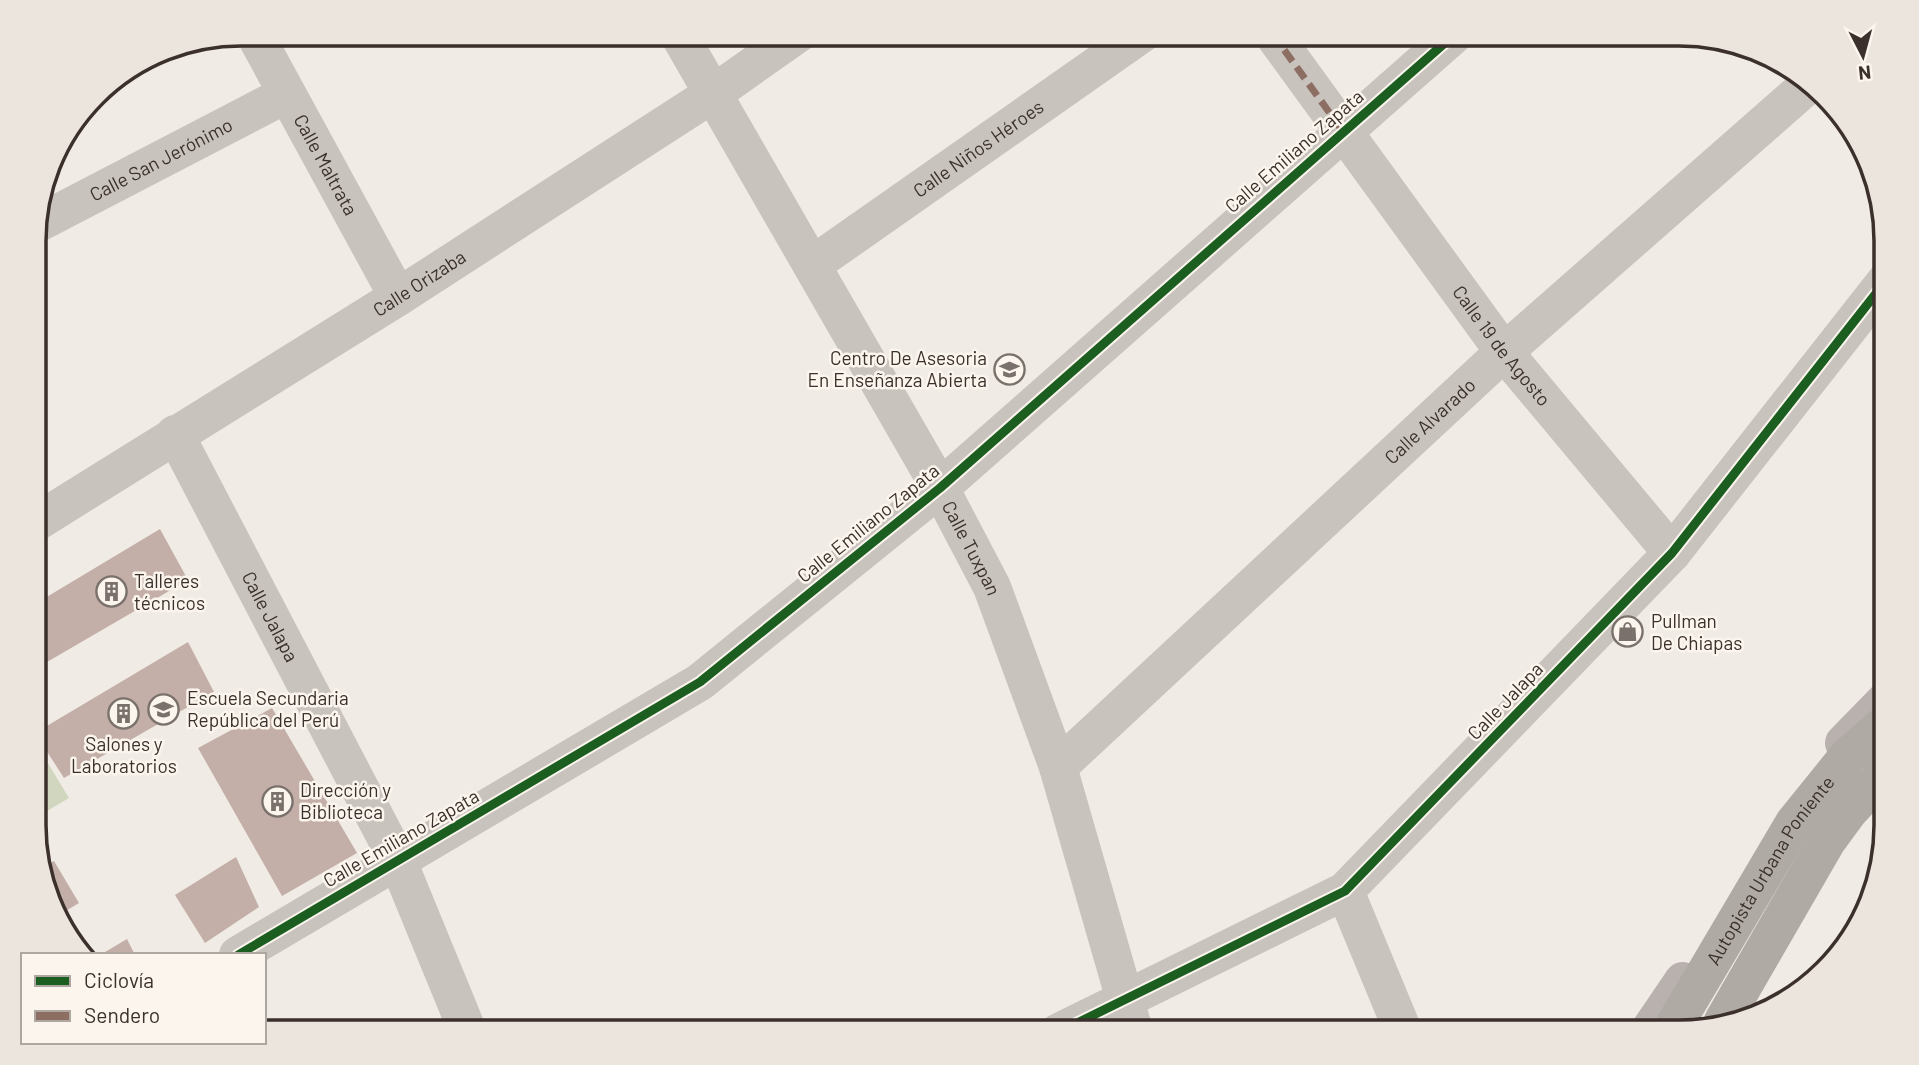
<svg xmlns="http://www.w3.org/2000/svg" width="1919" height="1065" viewBox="0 0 1919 1065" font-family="Barlow,sans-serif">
  <rect width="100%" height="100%" fill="#f0ebe5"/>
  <!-- grass -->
  <path fill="#d1d6bf" d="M35,742l34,56 -34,20z"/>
  <!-- building -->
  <path fill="#c3afa7" d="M160,529l28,51 -153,89v-65z
    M188,642l26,50 -150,86 -29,-45z
    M272,708l85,145 -75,43 -84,-148z
    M236,857l23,50 -54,36 -30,-48z
    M54,861l25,42 -20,12 -18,-47z
    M127,939l8,16h-35z"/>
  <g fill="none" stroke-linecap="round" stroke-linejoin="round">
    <!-- minor -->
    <g stroke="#c9c3be" stroke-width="38">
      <path id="s1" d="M254,33l144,264"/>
      <path id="s2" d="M678,33l262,455 52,99 66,180 76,264"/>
      <path id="s3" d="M1272,33l232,319 168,201"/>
      <path id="s4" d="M35,225l252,-131"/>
      <path id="s5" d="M812,265l331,-232"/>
      <path id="s6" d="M175,434l222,425 71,173"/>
      <path id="s7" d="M35,523l363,-226 316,-204 85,-60"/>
      <path id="s8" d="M1058,767l446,-415 304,-267"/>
      <path d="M1345,891l58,140"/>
      <path d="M238,955l462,-273 240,-194 516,-455"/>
      <path d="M1059,1032l286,-141 327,-338 213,-271"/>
    </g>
    <!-- major -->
    <path stroke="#b8b1ad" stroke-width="38" d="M1844,743l41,-42
      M1649,1031l34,-50"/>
    <!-- highway -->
    <g stroke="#afaaa4" stroke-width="38">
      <path d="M1723,1021l104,-180 22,-30 36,-39"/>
      <path id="s9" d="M1671,1031l123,-208 54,-67 37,-32"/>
    </g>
    <!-- quiet -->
    <path stroke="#8d6e63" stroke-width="7" stroke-dasharray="14 7" stroke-linecap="butt" d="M1272,33l70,97"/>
    <defs>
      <path id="cycleway" d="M238,955l462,-273 240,-194 516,-455
        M1059,1032l286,-141 327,-338 213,-271"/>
    </defs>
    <!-- cycleway casing -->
    <use href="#cycleway" stroke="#fbf5ee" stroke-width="13"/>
    <!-- cycleway -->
    <use href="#cycleway" stroke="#1b5e20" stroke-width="9"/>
  </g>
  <!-- icons -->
  <defs>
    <symbol id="school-ring" viewBox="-11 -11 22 22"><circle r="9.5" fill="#fbf5ee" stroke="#7a716c" stroke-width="1.5"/><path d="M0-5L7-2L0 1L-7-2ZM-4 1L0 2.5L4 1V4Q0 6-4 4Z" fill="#7a716c"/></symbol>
    <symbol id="building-ring" viewBox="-11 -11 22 22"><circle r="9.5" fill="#fbf5ee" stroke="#7a716c" stroke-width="1.5"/><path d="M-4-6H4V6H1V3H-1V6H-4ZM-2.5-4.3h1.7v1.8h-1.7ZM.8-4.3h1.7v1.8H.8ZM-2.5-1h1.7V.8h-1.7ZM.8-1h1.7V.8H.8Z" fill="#7a716c"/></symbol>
    <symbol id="shop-ring" viewBox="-11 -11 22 22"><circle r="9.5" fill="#fbf5ee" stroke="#7a716c" stroke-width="1.5"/><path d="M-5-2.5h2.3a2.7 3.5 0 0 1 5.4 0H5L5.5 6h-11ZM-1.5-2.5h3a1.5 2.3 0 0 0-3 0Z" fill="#7a716c"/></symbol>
  </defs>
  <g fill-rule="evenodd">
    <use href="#school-ring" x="992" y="352" width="35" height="35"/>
    <use href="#building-ring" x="94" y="574" width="35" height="35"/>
    <use href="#shop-ring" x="1610" y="614" width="35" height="35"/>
    <use href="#school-ring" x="146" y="692" width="35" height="35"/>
    <use href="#building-ring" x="106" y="696" width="35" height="35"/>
    <use href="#building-ring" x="260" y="784" width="35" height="35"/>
  </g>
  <g text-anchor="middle" stroke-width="5" stroke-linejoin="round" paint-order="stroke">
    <!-- street labels -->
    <g font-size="19" fill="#3b302b" stroke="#fbf5ee">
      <text dy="7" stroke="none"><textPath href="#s5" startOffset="203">Calle Niños Héroes</textPath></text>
      <text transform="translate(1294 151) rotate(-41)" y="7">Calle Emiliano Zapata</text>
      <text dy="7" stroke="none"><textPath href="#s4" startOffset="142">Calle San Jerónimo</textPath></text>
      <text dy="7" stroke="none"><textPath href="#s1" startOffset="150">Calle Maltrata</textPath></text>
      <text dy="7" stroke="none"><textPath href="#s7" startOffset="453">Calle Orizaba</textPath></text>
      <text dy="7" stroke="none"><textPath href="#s3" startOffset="388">Calle 19 de Agosto</textPath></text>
      <text dy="7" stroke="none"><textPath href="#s8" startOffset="508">Calle Alvarado</textPath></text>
      <text transform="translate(868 523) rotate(-39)" y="7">Calle Emiliano Zapata</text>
      <text dy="7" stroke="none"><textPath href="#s2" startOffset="593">Calle Tuxpan</textPath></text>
      <text dy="7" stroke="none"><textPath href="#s6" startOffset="206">Calle Jalapa</textPath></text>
      <text transform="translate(1505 701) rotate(-46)" y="7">Calle Jalapa</text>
      <text transform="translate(401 838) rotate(-30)" y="7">Calle Emiliano Zapata</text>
      <text dy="7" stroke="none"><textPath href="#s9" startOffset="189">Autopista Urbana Poniente</textPath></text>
    </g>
    <!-- poi labels -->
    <g font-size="19" fill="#3b302b" stroke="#fbf5ee" text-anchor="start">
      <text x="987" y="365" text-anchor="end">Centro De Asesoria<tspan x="987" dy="22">En Enseñanza Abierta</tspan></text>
      <text x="134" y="588">Talleres<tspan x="134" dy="22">técnicos</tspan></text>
      <text x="1651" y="628">Pullman<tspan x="1651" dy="22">De Chiapas</tspan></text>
      <text x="187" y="705">Escuela Secundaria<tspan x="187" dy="22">República del Perú</tspan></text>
      <text x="124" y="751" text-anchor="middle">Salones y<tspan x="124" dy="22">Laboratorios</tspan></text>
      <text x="300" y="797">Dirección y<tspan x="300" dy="22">Biblioteca</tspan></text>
    </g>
  </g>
  <!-- crop -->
  <path d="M0 0H1919V1065H0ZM241 46H1679A195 195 0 0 1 1874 241V825A195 195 0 0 1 1679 1020H241A195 195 0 0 1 46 825V241A195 195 0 0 1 241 46Z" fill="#ece5de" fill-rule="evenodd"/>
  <path fill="none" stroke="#3b302b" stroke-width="3.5" d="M241 46H1679A195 195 0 0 1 1874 241V825A195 195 0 0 1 1679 1020H241A195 195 0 0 1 46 825V241A195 195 0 0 1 241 46Z"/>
  <!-- legend -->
  <rect x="21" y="953" width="245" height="91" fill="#fbf5ee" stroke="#aea6a0" stroke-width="2"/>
  <rect x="35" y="976" width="35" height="10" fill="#1b5e20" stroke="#aea6a0" stroke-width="2"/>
  <text x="84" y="988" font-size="21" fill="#3b302b">Ciclovía</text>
  <rect x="35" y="1011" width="35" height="10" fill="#8d6e63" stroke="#aea6a0" stroke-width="2"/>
  <text x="84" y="1023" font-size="21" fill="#3b302b">Sendero</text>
  <!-- north arrow -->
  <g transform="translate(1863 56) rotate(174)" stroke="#fbf5ee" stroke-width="5" paint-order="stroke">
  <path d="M0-5L12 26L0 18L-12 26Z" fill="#3b302b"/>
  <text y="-10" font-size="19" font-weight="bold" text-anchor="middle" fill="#3b302b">N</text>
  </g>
</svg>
